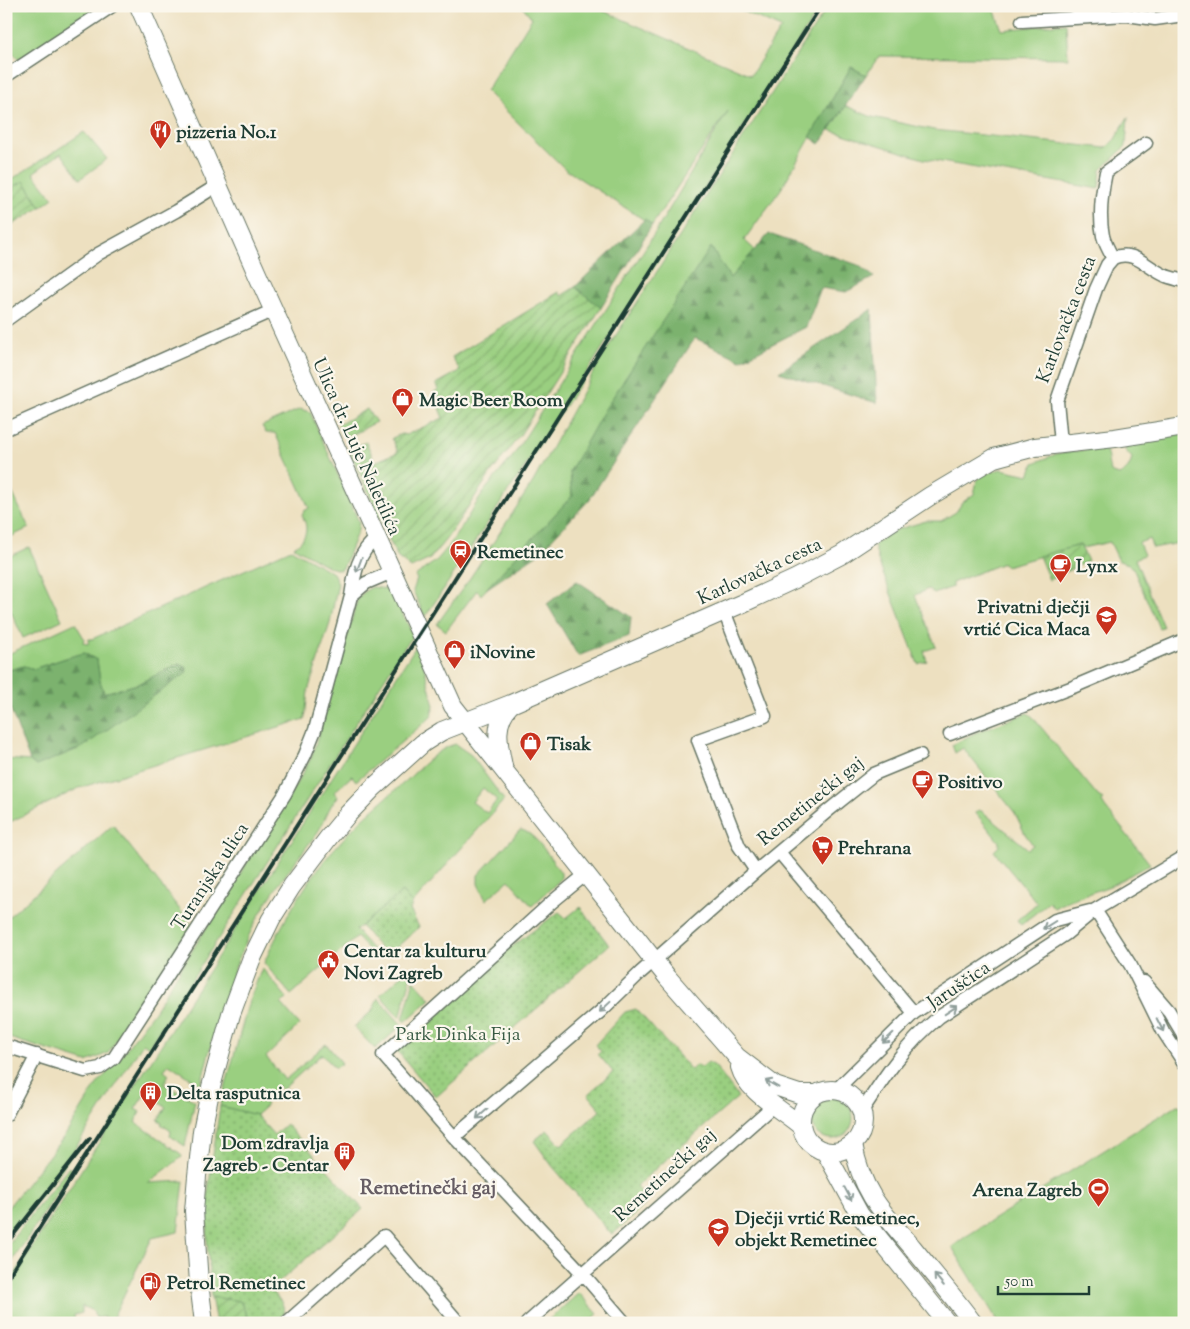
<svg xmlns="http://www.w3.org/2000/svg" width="1190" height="1329" viewBox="0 0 1190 1329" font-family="'Sorts Mill Goudy',serif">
  <defs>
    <pattern id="forest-firs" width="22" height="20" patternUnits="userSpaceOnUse" patternTransform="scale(1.25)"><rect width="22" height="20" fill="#7bb26e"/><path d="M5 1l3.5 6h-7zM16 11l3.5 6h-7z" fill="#64925b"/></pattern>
    <pattern id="park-dots" width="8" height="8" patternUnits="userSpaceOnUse" patternTransform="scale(1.25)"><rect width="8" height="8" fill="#9acf80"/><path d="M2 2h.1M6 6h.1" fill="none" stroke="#7da96a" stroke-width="1.8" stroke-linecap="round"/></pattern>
    <pattern id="garden-furrows" width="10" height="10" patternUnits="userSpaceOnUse" patternTransform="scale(1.25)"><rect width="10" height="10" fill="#9acf80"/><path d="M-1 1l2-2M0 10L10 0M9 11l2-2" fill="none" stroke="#7da96a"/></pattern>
  </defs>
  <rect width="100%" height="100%" fill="#fbf7ec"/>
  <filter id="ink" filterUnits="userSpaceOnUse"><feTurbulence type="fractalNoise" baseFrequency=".02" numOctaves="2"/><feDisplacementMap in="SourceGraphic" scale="10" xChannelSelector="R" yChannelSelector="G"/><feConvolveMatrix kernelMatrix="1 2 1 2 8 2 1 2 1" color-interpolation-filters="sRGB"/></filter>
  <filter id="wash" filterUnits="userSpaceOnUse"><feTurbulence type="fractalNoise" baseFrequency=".0096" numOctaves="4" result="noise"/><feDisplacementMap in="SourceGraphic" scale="20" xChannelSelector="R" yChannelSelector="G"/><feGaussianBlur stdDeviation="1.12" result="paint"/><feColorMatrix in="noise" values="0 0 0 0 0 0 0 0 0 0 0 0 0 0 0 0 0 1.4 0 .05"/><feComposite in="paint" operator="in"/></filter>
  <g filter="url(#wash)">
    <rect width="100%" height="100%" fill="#ede0c0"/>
    <!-- grass -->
    <path fill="#9acf80" stroke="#5c865a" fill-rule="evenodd" d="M10,6h92l-83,54 -13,-15v-25l5,-11z
      M522,6h70l159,69 30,-47 -50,-22h90l-248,388 -148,223 -12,-26 4,-12 -2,-3 22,-16 12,-14 36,-56 28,-34 145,-228 70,-117 -76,114 -87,-56 -79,-78 46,-73z
      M828,6h165l9,24 64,-7 2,35 -189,-2 -13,19 -15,-8 -70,122 -37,51 11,10 -25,28 -19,-30 -141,223 2,25 -91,99 -4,-5 -31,41 -9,-7 31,-43 65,-99 67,-122z
      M846,106l26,11 62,13 172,18 9,-9 13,-22 -2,29 -25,24 -2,19 -175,-30 -94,-29z
      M84,132l23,27 -27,20 -19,-26 -28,20 20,25 -12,9 -17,-26 -11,7 1,2 -6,3 -2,-1v-9z
      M300,409l10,3 49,110 -1,8 -15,38 -4,2 -10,-3 -35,-20c13,-9 15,-18 8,-32l2,-4 5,-3 -34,-75h-9l-4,-7z
      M1184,433v109l-31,6 -4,-9 -10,4 5,12 -9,4 28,68 -4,1 -26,-60 -4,-4 -10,-3 -9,-19 -28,6 -2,-3 -74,21 -3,-3 -51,20v4l-18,7 -6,-5 -13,6 21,52 -12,4 3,10 -9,3 -39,-101 -5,-18 11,-9 11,-6 30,-9h15l15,-9 6,-9 12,-9 3,-13 5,-6 19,-6 28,6 5,-12 25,-10 45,-5c6,6 2,17 8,25l7,2c8,-4 11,-8 13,-17l-7,-8 2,-7z
      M6,479l23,49 -23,11z
      M29,547l33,73 -39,18 -17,-37v-43z
      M291,549l42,24 5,10 -8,40 -22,68 -3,28 -226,69 -73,36v-65l24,2 6,5 143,-102 -41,20 -34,9 -4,-12 -3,-20 -28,-4 -36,12 -9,-3 -18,5v-16l69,-32 9,15 -1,5 5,1 1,-5h3z
      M373,587l13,2 5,3 23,44 -8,9 -257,402 -6,-4 -83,129 -54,67v-29l60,-76 31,-50 22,-25 36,-49 148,-237 8,-15 9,-28 37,-129c4,-7 8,-11 16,-14z
      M418,643l16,63 -3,11 -75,64 -4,-5 -18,16 4,5c-10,9 -13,25 -21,36 -17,23 -35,45 -50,69 -34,55 -51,121 -66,183l-32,-21 -5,6 5,4 -5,10 31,17 -10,45 -15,-10 1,-5 -10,-7 1,-2 -4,-2 8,-13 -21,-13 -10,15 5,3 -5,10 46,32 1,3 -34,26 36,-2 -6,51 -26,6 -39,79 16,2 -1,4h-23l-1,-6 -8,1 -3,-7 -11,-5v7l-8,2 1,8h-69v-35z
      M1027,713l4,2 67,81 5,3 -1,3 3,5 45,57 -40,22 -43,15 -13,7 -5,-6 -28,23 -4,-5 20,-17 -43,-52 5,-5v-4l-24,-30 4,-2 4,2 45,37 5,-4 -8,-11 -10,-21 -52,-65 -8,5 -3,-8 23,-12z
      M455,744l16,11 33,45 -92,104 -10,-12 -46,38 17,20 -2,2 -14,-15 -66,58 -27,-32c20,-45 46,-89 80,-125 19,-21 41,-39 62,-57 14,-13 31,-32 49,-37zM483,788l14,12 -10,13 -15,-11z
      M113,825l79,100 -84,128 -21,9 -81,-25v-118z
      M520,830c14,0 33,32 41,43v6l-29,27 -23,-26 -23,20 -8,-16v-9z
      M262,968l25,30 -6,6 18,21 -33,32 19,23 41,-36 16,19 -7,5 -13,-14 -40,36 -4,-4 -15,14 4,5 -11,10 -36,-9 29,-105z
      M407,971l4,6 -11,41 -20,-23z
      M414,980l17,19 -26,23 -2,-3z
      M378,998l24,27 -27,24 -21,-22 18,-16z
      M811 1118a21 21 0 1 1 42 0a21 21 0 1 1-42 0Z
      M1177,1105l7,1v217h-185l-47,-76 13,-10z
      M69,1167l3,3 -66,101v-24z
      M579,1293l19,21 -10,9h-43z"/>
    <!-- forest -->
    <path fill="url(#forest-firs)" stroke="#4d7851" d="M851,67l15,8 -46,69 -10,-7z
      M645,219l7,6 -51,83 -26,-21z
      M769,234l89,31 16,12 -28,15 -25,-4 -15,39 -65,33 -46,-22 -106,162 -51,54 -52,35 86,-93 -2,-25 35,-62 106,-162 19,31z
      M872,309l5,94 -98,-31z
      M577,581l54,36 -2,19 -51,20 -31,-52z
      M84,653l13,7 3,21 4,12 34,-9 41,-20 8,4 -1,5 -103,74 -47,19 -6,-5 -24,-64v-26l18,-5 9,3 36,-12z"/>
    <!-- park -->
    <path fill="url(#park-dots)" stroke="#5c865a" d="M402,892l10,12 -2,6 9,17 -32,29 -26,-30z
      M580,907l29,38 -173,152 -43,-51c53,-47 108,-93 166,-134l7,6z
      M636,1009l55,61 6,-6 4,4 7,-6 7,4 23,31 -102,89 7,8 -4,3 6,8 -33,30 -59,-68 -19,-26 13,-11 14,15 40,-35 -13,-16 25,-22 -15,-18 3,-3 -6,-6 30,-33z
      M220,1106l36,9 18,20 12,-11 77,85 -92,80 11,14 3,10 -11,10h-24l-10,-22 -29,-4 -4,-57 1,-49z"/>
    <!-- garden -->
    <path fill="url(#garden-furrows)" stroke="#5c865a" d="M24,181l17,26 -35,22v-35l8,-4 -1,-3z
      M575,287l26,21 -81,127 -29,38 -44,65 -17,21 -19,9 -14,-11 -48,-108 17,-7 9,20 23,-10 -6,-14 10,-4 4,1 37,-17 -10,-25 6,-4 -3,-5 24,-13 -8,-14 107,-65 2,4z
      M367,409l9,13 -20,11 -13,3 -5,-11z
      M1080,545l8,16 -39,19 -10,-24z
      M211,1297l29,4 10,22h-34z"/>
  </g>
  <g filter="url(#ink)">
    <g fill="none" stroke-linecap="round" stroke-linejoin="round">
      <defs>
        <path id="street" d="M1022,21l105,-6 28,4 29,-4
          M6,76l106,-70
          M1113,258c21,-9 33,9 51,17 6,3 13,4 20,6
          M6,320l92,-66 78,-43 42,-26
          M6,429l268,-119
          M1061,443l-4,-42 39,-112 11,-24 6,-7c-4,-7 -8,-14 -10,-22 -4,-19 -1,-45 3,-64l40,-29
          M351,596l15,-13 26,-11
          M724,611l41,105 -67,24 41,106 17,25
          M950,734l123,-47 111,-47
          M779,852l135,161
          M585,875l-33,27 -169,153 71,82 129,137 42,49
          M1095,910l36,56 32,65 21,32
          M1144,982l25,29 15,25
          M6,1046l79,25 15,-3 14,-10 171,-264 20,-39 10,-25 36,-134c3,-20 7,-46 26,-57
          M836,1090l78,-77 141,-93 35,-9
          M862,1111c24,-37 43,-66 77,-94l127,-83 29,-24 89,-53
          M6,1115l31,-60
          M454,1137l147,-126 39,-38 116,-102 73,-61 45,-36 46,-19
          M286,1323l98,-87 75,87
          M527,1323l247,-218"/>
        <path id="secondary" d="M139,6l119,270 195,430 215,272 69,79 38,29 24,8h16
          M503,766c-5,-23 -10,-44 8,-62
          M740,1067c7,26 42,42 61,59
          M801 1121a31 31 0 1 1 62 0a31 31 0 1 1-62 0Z
          M853,1144c8,47 30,69 60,104 20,25 41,49 60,75
          M825,1151l35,64 87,108
          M204,1323l-5,-40 -5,-72 3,-35 5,-45 9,-44 20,-73 20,-54 20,-41 21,-33 37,-49 19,-23 25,-26 50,-45 19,-12 69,-27 232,-101 52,-24 46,-24 89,-59 64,-38 41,-11 80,-9 69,-11"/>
      </defs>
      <!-- street casing -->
      <use href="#street" stroke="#677665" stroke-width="15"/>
      <!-- secondary casing -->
      <use href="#secondary" stroke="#677665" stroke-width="20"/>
      <!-- street -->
      <use href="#street" stroke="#fff" stroke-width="12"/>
      <!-- secondary -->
      <use href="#secondary" stroke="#fff" stroke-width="18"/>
      <!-- rail -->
      <path stroke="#1f3d34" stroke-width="4" d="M6,1244l84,-106
        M6,1280l815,-1274"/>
    </g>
    <!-- one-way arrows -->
    <defs><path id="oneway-shaft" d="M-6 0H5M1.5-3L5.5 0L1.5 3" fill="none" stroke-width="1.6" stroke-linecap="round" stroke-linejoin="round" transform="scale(1.25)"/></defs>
    <g stroke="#8f9e9a">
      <use href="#oneway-shaft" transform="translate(359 565) rotate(111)"/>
      <use href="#oneway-shaft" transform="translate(1049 925) rotate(148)"/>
      <use href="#oneway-shaft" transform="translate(605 1007) rotate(137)"/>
      <use href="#oneway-shaft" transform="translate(951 1010) rotate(-33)"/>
      <use href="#oneway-shaft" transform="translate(1160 1025) rotate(63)"/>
      <use href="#oneway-shaft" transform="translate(888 1038) rotate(136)"/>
      <use href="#oneway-shaft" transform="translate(772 1084) rotate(-151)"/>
      <use href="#oneway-shaft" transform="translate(482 1114) rotate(139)"/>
      <use href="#oneway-shaft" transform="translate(848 1194) rotate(62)"/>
      <use href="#oneway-shaft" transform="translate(939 1280) rotate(-130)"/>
    </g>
  </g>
  <!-- icons -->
  <defs>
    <symbol id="restaurant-pin" viewBox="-11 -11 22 30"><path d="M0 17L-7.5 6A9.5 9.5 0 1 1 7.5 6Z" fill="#c8321e" stroke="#fbf7ec"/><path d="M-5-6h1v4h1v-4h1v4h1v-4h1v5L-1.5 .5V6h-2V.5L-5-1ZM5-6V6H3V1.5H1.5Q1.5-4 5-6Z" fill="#fff"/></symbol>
    <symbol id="shop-pin" viewBox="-11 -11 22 30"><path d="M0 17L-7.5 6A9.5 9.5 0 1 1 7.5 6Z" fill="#c8321e" stroke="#fbf7ec"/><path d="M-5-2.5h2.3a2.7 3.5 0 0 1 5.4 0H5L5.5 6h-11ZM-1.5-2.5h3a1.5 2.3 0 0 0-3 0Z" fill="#fff"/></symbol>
    <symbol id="station-pin" viewBox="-11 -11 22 30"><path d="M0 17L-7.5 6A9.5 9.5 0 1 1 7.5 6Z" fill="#c8321e" stroke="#fbf7ec"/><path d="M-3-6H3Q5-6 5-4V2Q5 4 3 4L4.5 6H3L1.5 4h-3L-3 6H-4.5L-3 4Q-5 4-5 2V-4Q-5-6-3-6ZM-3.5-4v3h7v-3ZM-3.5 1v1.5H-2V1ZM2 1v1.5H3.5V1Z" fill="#fff"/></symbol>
    <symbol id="cafe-pin" viewBox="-11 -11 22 30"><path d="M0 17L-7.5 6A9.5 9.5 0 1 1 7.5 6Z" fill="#c8321e" stroke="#fbf7ec"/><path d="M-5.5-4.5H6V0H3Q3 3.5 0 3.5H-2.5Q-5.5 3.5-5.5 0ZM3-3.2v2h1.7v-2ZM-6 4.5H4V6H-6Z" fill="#fff"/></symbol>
    <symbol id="school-pin" viewBox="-11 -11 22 30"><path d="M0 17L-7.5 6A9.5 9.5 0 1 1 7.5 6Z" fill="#c8321e" stroke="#fbf7ec"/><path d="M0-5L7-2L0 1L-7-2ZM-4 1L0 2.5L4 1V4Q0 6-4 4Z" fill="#fff"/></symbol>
    <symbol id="supermarket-pin" viewBox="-11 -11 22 30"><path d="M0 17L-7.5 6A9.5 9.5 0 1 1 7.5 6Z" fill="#c8321e" stroke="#fbf7ec"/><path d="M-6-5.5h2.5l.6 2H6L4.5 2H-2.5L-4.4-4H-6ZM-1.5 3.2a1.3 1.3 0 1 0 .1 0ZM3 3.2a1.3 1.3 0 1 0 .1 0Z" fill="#fff"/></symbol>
    <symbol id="civic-pin" viewBox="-11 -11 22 30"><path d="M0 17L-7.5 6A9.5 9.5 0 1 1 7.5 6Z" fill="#c8321e" stroke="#fbf7ec"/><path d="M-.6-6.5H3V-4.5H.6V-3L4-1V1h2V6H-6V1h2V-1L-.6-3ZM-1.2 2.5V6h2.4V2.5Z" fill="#fff"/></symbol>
    <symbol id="building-pin" viewBox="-11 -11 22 30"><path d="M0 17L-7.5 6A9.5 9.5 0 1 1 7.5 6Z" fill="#c8321e" stroke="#fbf7ec"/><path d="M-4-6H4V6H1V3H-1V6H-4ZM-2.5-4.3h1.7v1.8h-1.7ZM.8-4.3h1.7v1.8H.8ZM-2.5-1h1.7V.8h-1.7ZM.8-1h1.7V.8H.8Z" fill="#fff"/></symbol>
    <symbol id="stadium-pin" viewBox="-11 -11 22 30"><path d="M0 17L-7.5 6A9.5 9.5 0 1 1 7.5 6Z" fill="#c8321e" stroke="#fbf7ec"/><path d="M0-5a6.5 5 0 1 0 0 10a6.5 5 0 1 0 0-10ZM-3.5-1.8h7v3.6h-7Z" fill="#fff"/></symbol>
    <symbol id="fuel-pin" viewBox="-11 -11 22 30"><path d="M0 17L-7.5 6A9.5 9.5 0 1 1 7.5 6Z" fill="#c8321e" stroke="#fbf7ec"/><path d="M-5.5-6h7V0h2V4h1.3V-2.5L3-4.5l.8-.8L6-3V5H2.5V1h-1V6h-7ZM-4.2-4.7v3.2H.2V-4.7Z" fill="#fff"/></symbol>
  </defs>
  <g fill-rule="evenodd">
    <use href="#restaurant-pin" x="148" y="118" width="25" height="34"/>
    <use href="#shop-pin" x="390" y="386" width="25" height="34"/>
    <use href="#station-pin" x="448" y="538" width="25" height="34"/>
    <use href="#cafe-pin" x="1048" y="552" width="25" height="34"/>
    <use href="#school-pin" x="1094" y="604" width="25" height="34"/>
    <use href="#shop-pin" x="442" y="638" width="25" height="34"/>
    <use href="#shop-pin" x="518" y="730" width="25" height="34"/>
    <use href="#cafe-pin" x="910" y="768" width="25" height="34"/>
    <use href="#supermarket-pin" x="810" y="834" width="25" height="34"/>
    <use href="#civic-pin" x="316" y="948" width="25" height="34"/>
    <use href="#building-pin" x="138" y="1080" width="25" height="34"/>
    <use href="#building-pin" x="332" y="1140" width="25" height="34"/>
    <use href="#stadium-pin" x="1086" y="1176" width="25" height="34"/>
    <use href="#school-pin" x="706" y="1216" width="25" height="34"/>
    <use href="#fuel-pin" x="138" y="1270" width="25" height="34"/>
  </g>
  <g text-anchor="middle" stroke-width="4.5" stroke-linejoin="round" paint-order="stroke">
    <!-- poi labels -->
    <g font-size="19" font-weight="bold" fill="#1f3d34" stroke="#fbf7ec" text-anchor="start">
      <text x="176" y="138">pizzeria No.1</text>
      <text x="419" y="406">Magic Beer Room</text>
      <text x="477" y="558">Remetinec</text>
      <text x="1076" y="572">Lynx</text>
      <text x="1090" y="613" text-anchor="end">Privatni dječji<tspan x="1090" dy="22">vrtić Cica Maca</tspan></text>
      <text x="470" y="658">iNovine</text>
      <text x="547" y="750">Tisak</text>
      <text x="938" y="788">Positivo</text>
      <text x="838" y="854">Prehrana</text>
      <text x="344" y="957">Centar za kulturu<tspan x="344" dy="22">Novi Zagreb</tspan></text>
      <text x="167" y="1099">Delta rasputnica</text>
      <text x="329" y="1149" text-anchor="end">Dom zdravlja<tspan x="329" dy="22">Zagreb - Centar</tspan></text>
      <text x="1082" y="1196" text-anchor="end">Arena Zagreb</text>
      <text x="735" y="1224">Dječji vrtić Remetinec,<tspan x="735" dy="22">objekt Remetinec</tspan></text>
      <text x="167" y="1289">Petrol Remetinec</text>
    </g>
    <!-- street labels -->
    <g font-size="19" fill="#1f3d34" stroke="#fbf7ec">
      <text transform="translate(1065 319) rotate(-69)" y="7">Karlovačka cesta</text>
      <text transform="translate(358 446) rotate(66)" y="7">Ulica dr. Luje Naletilića</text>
      <text transform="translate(759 570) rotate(-25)" y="7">Karlovačka cesta</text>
      <text transform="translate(810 800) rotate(-39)" y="7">Remetinečki gaj</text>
      <text transform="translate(209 876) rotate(-57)" y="7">Turanjska ulica</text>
      <text transform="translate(958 984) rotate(-34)" y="7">Jaruščica</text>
      <text transform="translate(664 1174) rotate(-42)" y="7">Remetinečki gaj</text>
    </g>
    <!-- park labels -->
    <g font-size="19" fill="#385a43" stroke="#fbf7ec">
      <text x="458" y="1040">Park Dinka Fija</text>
    </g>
    <!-- neighbourhood labels -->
    <g font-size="20" font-weight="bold" fill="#665d64" stroke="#fbf7ec">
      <text x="428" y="1194">Remetinečki gaj</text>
    </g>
  </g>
  <!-- margin -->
  <rect width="1190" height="1329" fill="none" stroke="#fbf7ec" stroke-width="25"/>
  <!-- scale -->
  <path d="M998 1286v8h91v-8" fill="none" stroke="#1f3d34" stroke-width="2.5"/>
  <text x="1005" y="1286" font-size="15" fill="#1f3d34" stroke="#fbf7ec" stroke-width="4" paint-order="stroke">50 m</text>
</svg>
